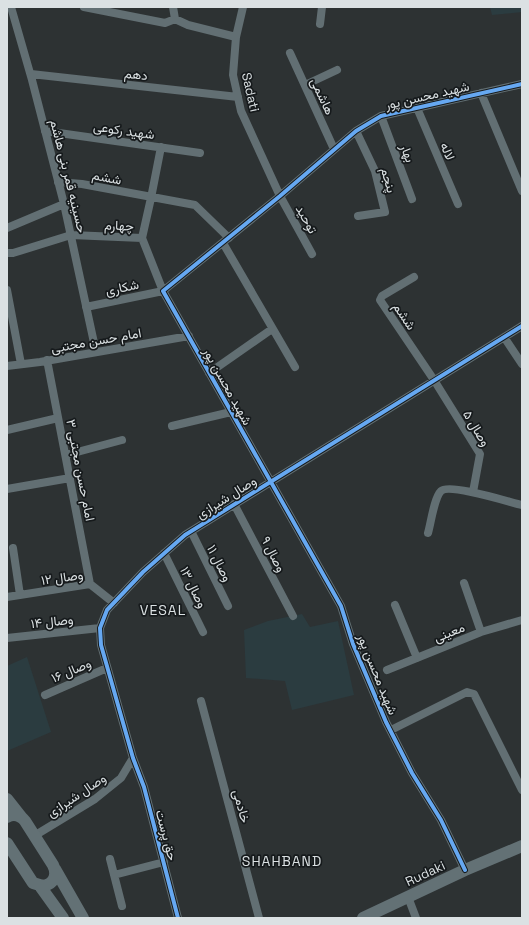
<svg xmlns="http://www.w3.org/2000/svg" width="529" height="925" viewBox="0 0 529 925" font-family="'Space Grotesk',Vazirmatn,sans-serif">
  <rect width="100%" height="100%" fill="#2d3233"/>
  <!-- built -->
  <path fill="#2b3c40" d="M490,7h32v5l-30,3z
    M302,614l8,13 28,-6 16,74 -62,15 -7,-29 -39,-3 -2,-48 24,-9z
    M27,657l24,75 -44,19v-85z"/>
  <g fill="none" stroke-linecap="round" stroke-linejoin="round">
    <!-- minor -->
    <path stroke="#626f73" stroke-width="8" d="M11,7l21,73 32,124 32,148
      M84,7l81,16 10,-4 13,6 48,12
      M173,7l2,12
      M243,7l-7,30 -3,38 8,36 39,85 32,58
      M320,24l2,-17
      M290,53l44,96
      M31,74l207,23
      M305,85l32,-15
      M481,93l41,98
      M417,108l41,96
      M381,116l31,83
      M45,131l155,22
      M356,131l19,40 10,41 -27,4
      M58,182l24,2 113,21 34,33
      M7,228l57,-24
      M223,243l72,124
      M7,253h6l58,-18 71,3
      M414,277l-32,19 -2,4 54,80 46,74 -7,38
      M7,290l14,74
      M86,307l77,-16 -21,-53 9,-40 10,-51
      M504,337l18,27
      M47,360l43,224
      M7,366l33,-4 149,-26
      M209,373l63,-44
      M172,426l59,-14
      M7,430l51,-12
      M66,455l56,-15
      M7,489l63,-11
      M234,504l59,112
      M191,531l37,75
      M428,533c3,-10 6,-35 13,-42 8,-8 68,11 81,14
      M13,548l7,47
      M164,553l39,79
      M464,583l17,49
      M7,597l83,-13 24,19
      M395,605l22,53
      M7,638l93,-10
      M387,670l94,-38 41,-12
      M45,695l62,-27
      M201,701l58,217
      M391,730l76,-38 7,2 48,96
      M34,836l61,-37 26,-21 12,-20
      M110,859l12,47
      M465,870l-24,-50 -29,-47 -26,-51 -33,-78 -12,-38 -178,-315 117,-95 76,-65 25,-15 141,-32
      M114,875l50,-13
      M408,897l8,21
      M178,918l-34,-131 -11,-29 -32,-113 -1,-17 7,-18 36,-38 42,-37 337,-209"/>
    <!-- secondary -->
    <path stroke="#637175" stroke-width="12" d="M7,799l15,19
      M7,817c7,-4 13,-2 18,4l28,44c5,10 1,19 -10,21l-10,-3 -26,-40
      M55,869l28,49
      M40,886l23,32
      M363,918l102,-48 57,-24"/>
    <defs>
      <path id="cycleway" d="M465,870l-24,-50 -29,-47 -26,-51 -33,-78 -12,-38 -178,-315 117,-95 76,-65 25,-15 141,-32
        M178,918l-34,-131 -11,-29 -32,-113 -1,-17 7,-18 36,-38 42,-37 337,-209"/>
    </defs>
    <!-- cycleway casing -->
    <use href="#cycleway" stroke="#161a1c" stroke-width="6"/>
    <!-- cycleway -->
    <use href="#cycleway" stroke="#66a8f1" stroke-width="4"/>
  </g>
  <g text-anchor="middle" stroke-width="3.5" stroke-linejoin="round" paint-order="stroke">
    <!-- street labels -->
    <g font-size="13" fill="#dbe1e3" stroke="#161a1c">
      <text transform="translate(136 74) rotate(6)" y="5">دهم</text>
      <text transform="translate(251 92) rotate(77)" y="5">Sadati</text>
      <text transform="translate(427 95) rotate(-13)" y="5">شهید محسن پور</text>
      <text transform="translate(323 96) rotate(65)" y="5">هاشمی</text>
      <text transform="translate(124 130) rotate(8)" y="5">شهید رکوعی</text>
      <text transform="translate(448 151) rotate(67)" y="5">لاله</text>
      <text transform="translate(408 153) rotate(69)" y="5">بهار</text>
      <text transform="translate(69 176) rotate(76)" y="5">حسینیه قمر بنی هاشم</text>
      <text transform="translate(107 177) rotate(11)" y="5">ششم</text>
      <text transform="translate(389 180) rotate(74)" y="5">پنجم</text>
      <text transform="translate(307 219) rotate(61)" y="5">توحید</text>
      <text transform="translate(119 225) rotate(2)" y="5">چهارم</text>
      <text transform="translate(122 287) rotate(-12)" y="5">شکاری</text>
      <text transform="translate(405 316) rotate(56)" y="5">ششم</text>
      <text transform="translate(96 340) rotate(-10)" y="5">امام حسن مجتبی</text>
      <text transform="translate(228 386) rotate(61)" y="5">شهید محسن پور</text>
      <text transform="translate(477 428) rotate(59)" y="5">وصال ۵</text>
      <text transform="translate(81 470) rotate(79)" y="5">امام حسن مجتبی ۳</text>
      <text transform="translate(226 497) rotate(-32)" y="5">وصال شیرازی</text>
      <text transform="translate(274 554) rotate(63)" y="5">وصال ۹</text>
      <text transform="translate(220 563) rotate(63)" y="5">وصال ۱۱</text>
      <text transform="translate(62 577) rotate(-8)" y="5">وصال ۱۲</text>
      <text transform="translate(194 587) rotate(64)" y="5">وصال ۱۳</text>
      <text transform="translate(52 621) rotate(-6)" y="5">وصال ۱۴</text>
      <text transform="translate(449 632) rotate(-22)" y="5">معینی</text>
      <text transform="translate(71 670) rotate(-23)" y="5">وصال ۱۶</text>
      <text transform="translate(378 674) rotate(68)" y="5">شهید محسن پور</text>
      <text transform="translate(76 795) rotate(-34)" y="5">وصال شیرازی</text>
      <text transform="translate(242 806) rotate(75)" y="5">خادمی</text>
      <text transform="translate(167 835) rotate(75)" y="5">حق پرست</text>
      <text transform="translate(425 873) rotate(-25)" y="5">Rudaki</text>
    </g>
    <!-- neighbourhood labels -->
    <g font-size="14" letter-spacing="1" fill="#dbe1e3" stroke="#161a1c">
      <text x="163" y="615">VESAL</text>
      <text x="282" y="866">SHAHBAND</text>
    </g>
  </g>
  <!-- border -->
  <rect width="529" height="925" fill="none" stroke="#dbe1e3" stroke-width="16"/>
</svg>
